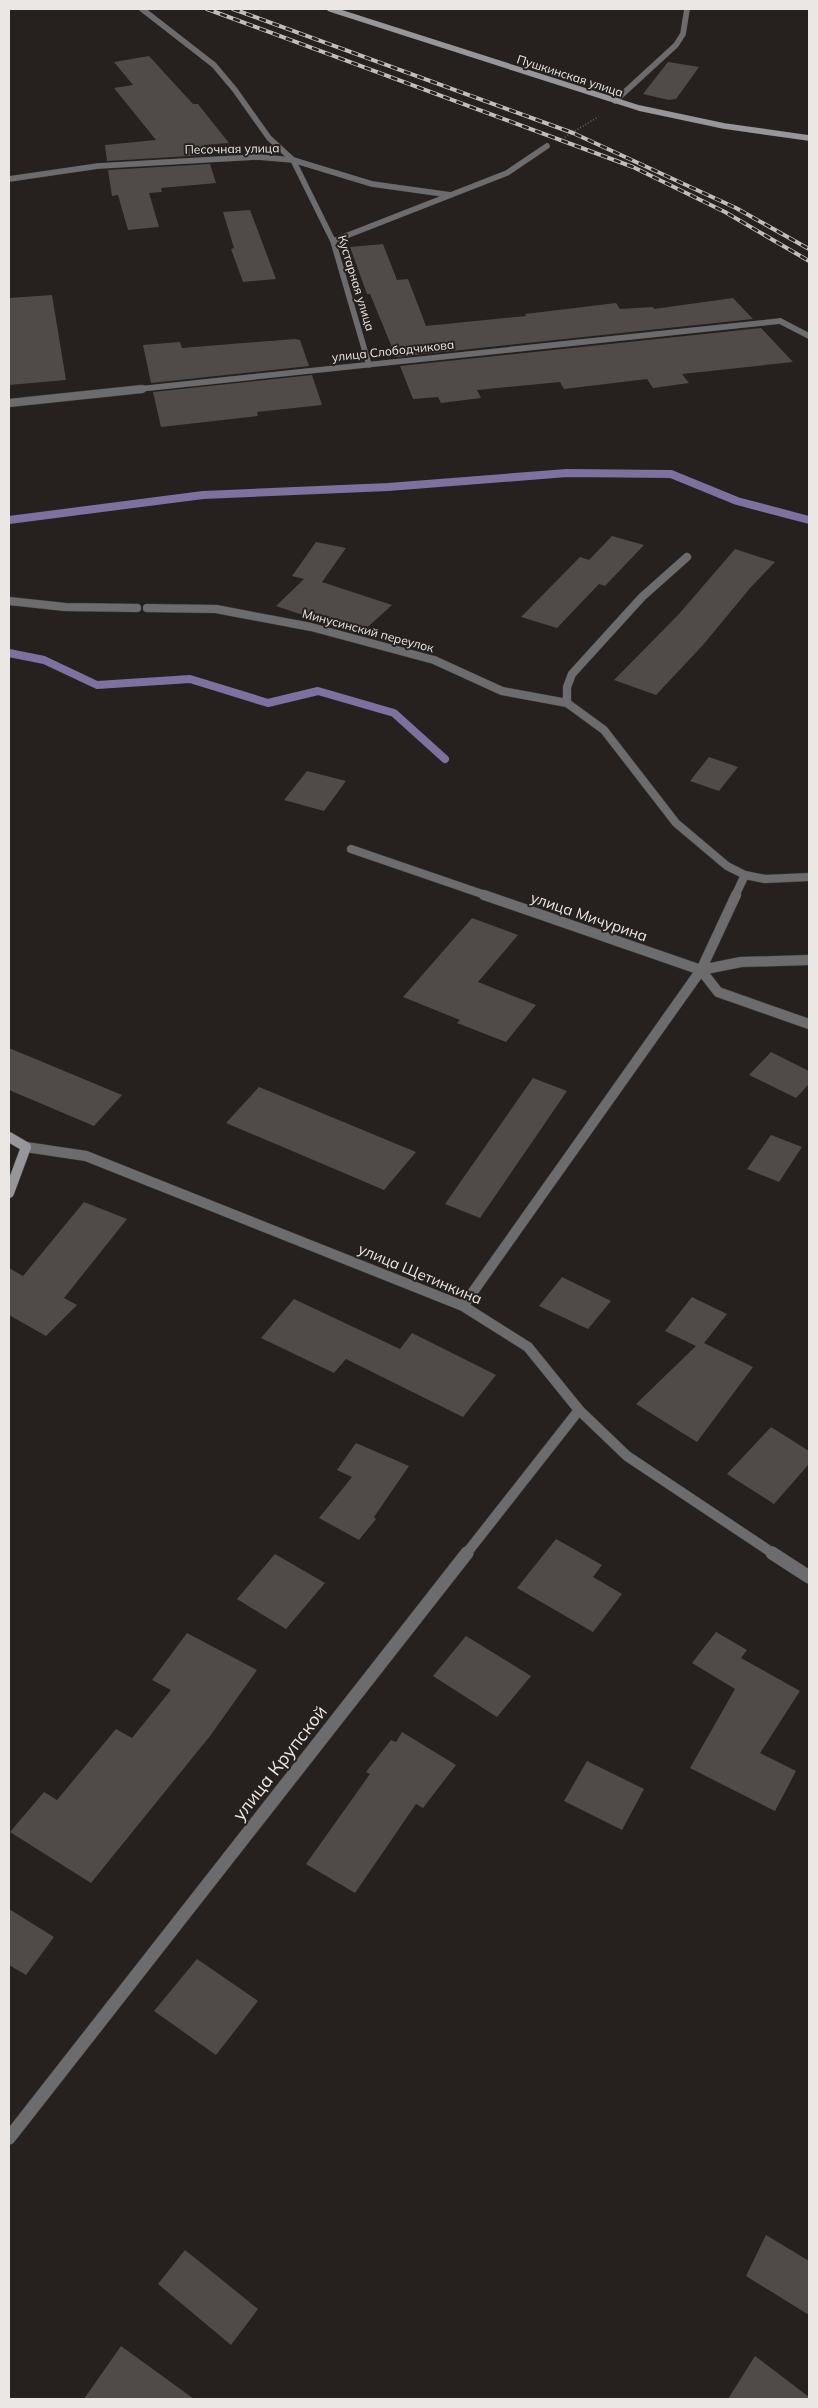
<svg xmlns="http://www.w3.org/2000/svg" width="818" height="2408" viewBox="0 0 818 2408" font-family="Mulish,sans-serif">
  <rect width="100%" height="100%" fill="#26211e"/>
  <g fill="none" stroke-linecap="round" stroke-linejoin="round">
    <!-- stream -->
    <path stroke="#7c719f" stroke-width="8" d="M9,520l194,-25 185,-8 179,-14 104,1 66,27 72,19
      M9,653l35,7 53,25 93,-6 78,24 50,-12 76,22 51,46"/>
  </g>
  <!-- building -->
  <path fill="#504b48" d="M149,56l44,48h5l31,39 -25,2 3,10 -100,6 -2,-16 51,-5 -42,-52 19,-3 -19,-23z
    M668,62l31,5 -23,32 -7,1 -26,-6z
    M210,164l6,19 -55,5 1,4 -13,1 10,34 -31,3 -10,-35 -6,1 -4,-26z
    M250,210l26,69 -33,3 -12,-33 3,-1 -11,-36z
    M383,244l14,36 11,-1 18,47 100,-10 -1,-2 91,-11 4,6 33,-2 1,2 79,-11 20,21 -357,38 -26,-63h-3l-17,-47z
    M52,295l14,85 -57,5v-87z
    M761,328l32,34 -111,12 7,9 -36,5 -6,-9 -83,10 -4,-7 -83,8 4,8 -40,5 -3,-6 -25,2 -13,-33z
    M295,339l5,1 9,26 -158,17 -8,-38 37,-3 2,6z
    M312,375l10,30 -65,7 1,4 -97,11 -8,-35z
    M612,536l32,9 -39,41 -6,-2 -42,44 -36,-11 59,-60 9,3z
    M316,542l30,6 -24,34 70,23 -32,29 -84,-28 28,-27 -12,-3z
    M735,549l40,13 -24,25 -48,58 -47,50 -42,-15 65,-66z
    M709,757l29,10 -19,24 -29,-10z
    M307,771l39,10 -22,30 -40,-11z
    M472,918l46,17 -40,47 58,23 -30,37 -49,-19 3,-3 -57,-23z
    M9,1048l113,47 -28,31 -85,-36z
    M771,1052l38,19v13l-13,14 -47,-23z
    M533,1078l34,13 -87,127 -35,-14z
    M259,1087l157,65 -32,38 -158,-67z
    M771,1135l31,12 -23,35 -32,-13z
    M84,1202l43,17 -63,79 13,7 -31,31 -37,-21v-47l14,8z
    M562,1277l49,24 -23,28 -49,-23z
    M692,1297l35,17 -23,29 49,24 -56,75 -61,-38 60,-58 -31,-15z
    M294,1299l106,50 12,-16 84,42 -33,42 -117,-58 -12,14 -73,-35z
    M771,1427l38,24v13l-35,40 -47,-30z
    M356,1443l53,23 -35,51 2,2 -17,21 -40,-22 33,-41 -15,-7z
    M556,1539l46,26 -9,12 29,17 -29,38 -76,-44z
    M275,1554l50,29 -39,46 -49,-30z
    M716,1632l31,18 -6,8 59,33 -40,62 36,18 -21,40 -85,-43 45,-79 -43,-26z
    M187,1633l70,37 -47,66 -119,147 -81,-51 34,-40 13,8 59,-71 16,9 39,-48 -19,-10z
    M466,1636l65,40 -34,41 -64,-41z
    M402,1732l54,33 -33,43 -7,-4 -61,89 -49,-29 64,-90 -4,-2 25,-32 5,2z
    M587,1761l57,28 -22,41 -58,-29z
    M9,1909l45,28 -28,38 -17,-10z
    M197,1959l61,42 -42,54 -62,-44z
    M766,2235l43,26v54l-63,-39z
    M185,2250l73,59 -27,36 -73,-61z
    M121,2346l73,53h-110z
    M755,2356l54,41v2h-81z"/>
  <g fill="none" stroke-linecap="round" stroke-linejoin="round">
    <defs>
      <path id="lane-far1" d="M780,321l29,15"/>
      <path id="lane" d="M9,601l56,6 72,1"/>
      <path id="street-far3" d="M142,9l72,56 21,25 34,48 24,22 40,81 36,124
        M615,101l61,-56 7,-11 4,-25
        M9,179l89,-13 160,-9 35,3 79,24 79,11
        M333,241l174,-68 40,-27
        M130,390l650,-69"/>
      <path id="street-far2" d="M9,403l133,-14
        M147,608l69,1 95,18 123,33 68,31 65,12 37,27 72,93 51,43 18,9 20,4 44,-2
        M567,703v-16l5,-13 70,-77 45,-40
        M351,849l137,47
        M735,896l10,-21"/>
      <path id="street-far1" d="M484,895l217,75 17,22 91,32
        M701,970l40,-8 68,-2
        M26,1147l60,9 377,150 65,41 51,63 48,46 147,98
        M463,1306l238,-336 35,-75
        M466,1554l113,-144"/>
      <path id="street" d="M772,1553l37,24
        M9,2138l458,-585"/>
      <path id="secondary-far1" d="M330,9l309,99 85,18 85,12"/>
      <path id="secondary" d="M9,1137l17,10 -17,46"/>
    </defs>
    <!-- lane-far1 casing -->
    <use href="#lane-far1" stroke="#413d3a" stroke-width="6"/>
    <!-- lane casing -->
    <use href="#lane" stroke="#413d3a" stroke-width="9"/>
    <!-- street-far3 casing -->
    <use href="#street-far3" stroke="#413d3a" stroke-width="6"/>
    <!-- street-far2 casing -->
    <use href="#street-far2" stroke="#413d3a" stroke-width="9"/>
    <!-- street-far1 casing -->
    <use href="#street-far1" stroke="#413d3a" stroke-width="11"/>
    <!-- street casing -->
    <use href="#street" stroke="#413d3a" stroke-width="14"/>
    <!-- secondary-far1 casing -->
    <use href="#secondary-far1" stroke="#413d3a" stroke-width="6"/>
    <!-- secondary casing -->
    <use href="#secondary" stroke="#413d3a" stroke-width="11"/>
    <!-- path -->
    <path stroke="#918d8a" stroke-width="2" stroke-dasharray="0.5 2.5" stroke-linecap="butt" d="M565,137l33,-20"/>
    <!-- lane-far1 -->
    <use href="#lane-far1" stroke="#6c6c6f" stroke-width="5.5"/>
    <!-- lane -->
    <use href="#lane" stroke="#6c6c6f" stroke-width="8"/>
    <!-- street-far3 -->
    <use href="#street-far3" stroke="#6c6c6f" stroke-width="5.5"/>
    <!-- street-far2 -->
    <use href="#street-far2" stroke="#6c6c6f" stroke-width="8"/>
    <!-- street-far1 -->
    <use href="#street-far1" stroke="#6c6c6f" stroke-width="10"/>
    <!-- street -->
    <use href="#street" stroke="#6c6c6f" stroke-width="13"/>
    <!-- secondary-far1 -->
    <use href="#secondary-far1" stroke="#97969b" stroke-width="5.5"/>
    <!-- secondary -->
    <use href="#secondary" stroke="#97969b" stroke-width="10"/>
    <defs>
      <path id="rail" d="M207,9l426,158 92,45 84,49
        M233,9l340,124 163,75 73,41"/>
    </defs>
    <!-- rail casing -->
    <use href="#rail" stroke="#c1bdbb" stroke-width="4"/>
    <!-- rail -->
    <use href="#rail" stroke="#26211e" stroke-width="2.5" stroke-dasharray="7" stroke-linecap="butt"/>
  </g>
  <g text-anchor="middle" stroke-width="4" stroke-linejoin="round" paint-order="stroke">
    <!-- far-street labels -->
    <g font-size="12" fill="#eae7e5" stroke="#26211e">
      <text transform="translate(570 76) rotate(18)" y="4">Пушкинская улица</text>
      <text transform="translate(232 149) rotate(-1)" y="4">Песочная улица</text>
      <text transform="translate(356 283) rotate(73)" y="4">Кустарная улица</text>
      <text transform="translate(393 351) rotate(-6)" y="4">улица Слободчикова</text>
      <text transform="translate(368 631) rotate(15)" y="4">Минусинский переулок</text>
    </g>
    <!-- street labels -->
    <g font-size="15" fill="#eae7e5" stroke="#26211e">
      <text transform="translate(589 917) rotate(19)" y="5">улица Мичурина</text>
      <text transform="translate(420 1274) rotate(23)" y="5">улица Щетинкина</text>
    </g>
    <!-- near-street labels -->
    <g font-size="18" fill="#eae7e5" stroke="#26211e">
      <text transform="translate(280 1763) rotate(-52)" y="6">улица Крупской</text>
    </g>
  </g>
  <!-- border -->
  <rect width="818" height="2408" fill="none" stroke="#eae7e5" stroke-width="20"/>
</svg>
